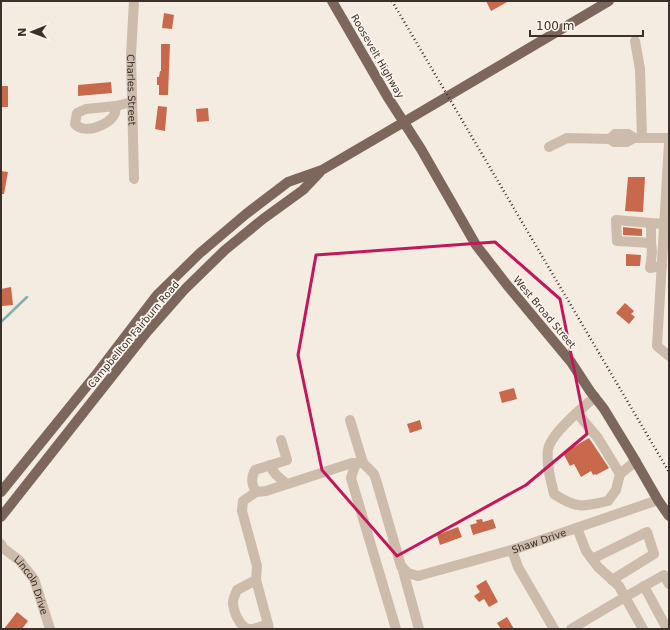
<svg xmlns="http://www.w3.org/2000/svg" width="670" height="630" viewBox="0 0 670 630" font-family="'DejaVu Sans',sans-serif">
  <rect width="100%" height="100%" fill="#f4ebe1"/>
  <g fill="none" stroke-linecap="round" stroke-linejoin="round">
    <!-- stream -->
    <path stroke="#7fb0b2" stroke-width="2.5" d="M1,322l26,-25"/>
  </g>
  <!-- building -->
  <path fill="#c8694b" d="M486,1h23l-18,10z
    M164,13l10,2 -2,14 -10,-1z
    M161,44h9l-2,51h-9v-10h-2v-8h2l1,-6h1z
    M111,82l1,11 -34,3v-11z
    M1,86h7v21h-7z
    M158,106l9,1 -2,24 -10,-2z
    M208,108l1,13 -12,1 -1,-13z
    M1,171l7,1 -4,22h-3z
    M628,177h17l-2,35 -18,-1z
    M623,227l19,2v7l-19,-1z
    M626,254l15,1 -1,11h-14z
    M11,287l2,18 -11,1 -1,-17z
    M625,303l9,8 -3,3 4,3 -6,7 -13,-11z
    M514,388l3,11 -15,4 -3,-11z
    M420,420l2,9 -12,4 -3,-9z
    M589,438l20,30 -13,7 -1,-1 -2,1 -2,-4 -10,6 -7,-13 -4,2 -7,-13z
    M482,519l1,3 10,-3 3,9 -23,7 -3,-10 7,-2 -1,-3z
    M458,527l4,10 -22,8 -3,-10z
    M486,580l12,22 -9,5 -5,-8 -5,3 -5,-6 6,-4 -4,-6z
    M17,612l11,9 -6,8h-18z
    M507,617l7,12h-13l-4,-6z"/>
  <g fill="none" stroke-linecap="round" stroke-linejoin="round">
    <!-- minor -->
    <g stroke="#cdbbac" stroke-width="10">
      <path id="s1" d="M134,1l-3,54 3,124"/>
      <path d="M635,41l5,28 2,69"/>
      <path d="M116,106c0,2 -1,6 -1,7 -4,12 -31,22 -40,11l2,-11 9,-4 30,-3 16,-4"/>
      <path d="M610,139l5,-5h13l6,4"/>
      <path d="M669,143l-12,203 12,10"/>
      <path d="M549,147l18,-9 43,1 4,3h13l7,-4h35"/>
      <path d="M651,223l-35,-3 1,21 34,2v-20l13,1"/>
      <path d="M651,243l1,9 -2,16 12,-2"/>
      <path d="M595,397c-13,11 -45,37 -47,53 -2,15 3,30 6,44 23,15 29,13 54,7l8,-11 4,-16 16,-13"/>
      <path d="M577,413l21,25 22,36"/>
      <path d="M350,420l13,43 11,11 3,9 24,83 7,7 10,3"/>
      <path d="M281,440l6,20 -32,10c-4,8 -4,13 1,22l10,-1 86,-28h11"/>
      <path d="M356,463l-5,15 45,151"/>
      <path d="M270,465c4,10 10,13 17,19"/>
      <path d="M256,492l-13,9 -1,10 15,55 -1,14 -19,10c-1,3 -4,8 -4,12 0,8 6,25 16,27 5,1 13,-3 19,-5l1,5"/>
      <path id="s2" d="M1,544l2,4 16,12 15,19 16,50"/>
      <path d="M512,550l6,17 36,62"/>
      <path d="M592,559l55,-27 7,22 -42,26"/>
      <path d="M402,567l17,62"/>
      <path id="s3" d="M418,576l94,-26 146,-50"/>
      <path d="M256,580l12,44"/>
      <path d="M644,586l23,43"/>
      <path d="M571,629l54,-32 -6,-11 -21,-19 -12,-16 -9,-23"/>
      <path d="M643,629l-18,-32 39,-22 5,9"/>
    </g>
    <!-- major -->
    <path stroke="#7d675c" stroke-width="10" d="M332,1l55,95 34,53 55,96 31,40 64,77 19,29 14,18 28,46 26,45 11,16
      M1,492l94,-116 62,-81 43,-42 46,-39 42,-32 34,-12 82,-48 205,-121
      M1,517l146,-185 37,-42 41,-40 38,-31 40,-29 17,-18"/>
    <!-- rail -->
    <path stroke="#3b302b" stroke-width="2.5" stroke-dasharray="1 3" stroke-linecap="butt" d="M392,1l277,471"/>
  </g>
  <!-- marked area -->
  <path fill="none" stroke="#c2185b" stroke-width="3" stroke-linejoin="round" d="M495,242l65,57 27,135 -61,51 -129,71 -75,-86 -24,-115 18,-100z"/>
  <g text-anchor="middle" stroke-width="3.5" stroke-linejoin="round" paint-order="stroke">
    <!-- street labels -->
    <g font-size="10" fill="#3b302b" stroke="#fbf5ee">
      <text transform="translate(378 56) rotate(60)" y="4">Roosevelt Highway</text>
      <text dy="4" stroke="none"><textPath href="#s1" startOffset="89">Charles Street</textPath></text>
      <text transform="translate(545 312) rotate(50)" y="4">West Broad Street</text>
      <text transform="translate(133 334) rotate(-50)" y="4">Campbellton Fairburn Road</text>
      <text dy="4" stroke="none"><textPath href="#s3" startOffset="126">Shaw Drive</textPath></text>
      <text dy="4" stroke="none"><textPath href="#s2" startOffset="53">Lincoln Drive</textPath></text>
    </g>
  </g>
  <!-- border -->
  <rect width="670" height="630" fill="none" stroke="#3b302b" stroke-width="4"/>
  <!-- north arrow -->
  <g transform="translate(32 32) rotate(269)" stroke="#fbf5ee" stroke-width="3" paint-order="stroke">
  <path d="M0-3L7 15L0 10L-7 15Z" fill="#3b302b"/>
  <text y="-6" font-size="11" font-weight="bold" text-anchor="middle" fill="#3b302b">N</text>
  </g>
  <!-- scale -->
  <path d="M530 30v6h113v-6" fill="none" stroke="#3b302b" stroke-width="2"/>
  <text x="536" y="30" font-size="12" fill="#3b302b" stroke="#fbf5ee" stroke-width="3" paint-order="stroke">100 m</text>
</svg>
